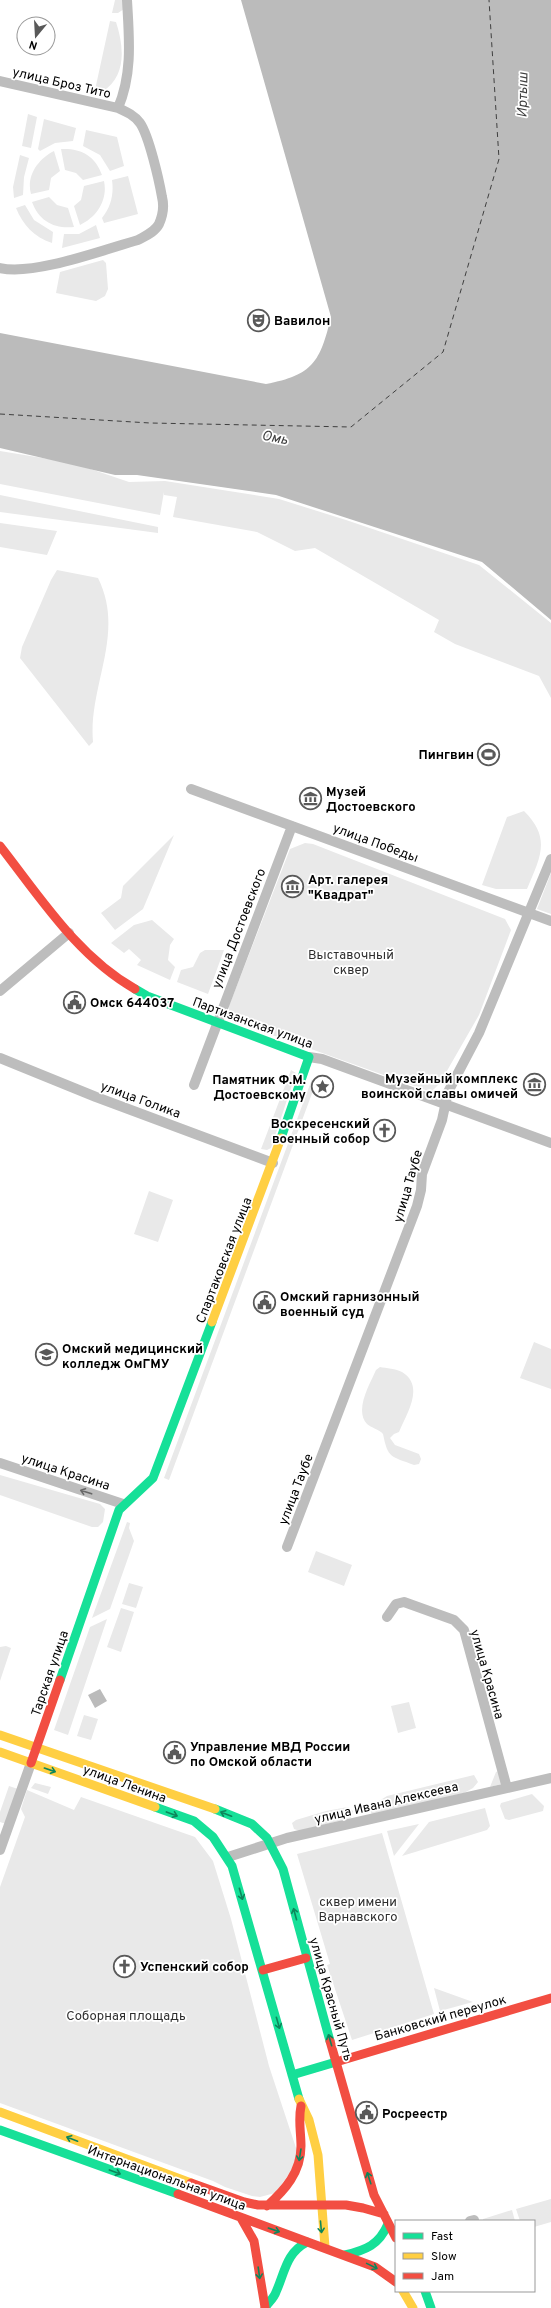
<svg xmlns="http://www.w3.org/2000/svg" width="551" height="2308" viewBox="0 0 551 2308" font-family="Overpass,sans-serif">
  <rect width="100%" height="100%" fill="#fff"/>
  <!-- green -->
  <path fill="#e9e9e9" d="M115,0h10l-1,9 -6,4h-6z
    M110,21l6,1c8,25 11,54 -14,70l-7,-2z
    M28,114l9,3 -6,31 -9,-2z
    M44,119l32,9 -3,13 -18,2 -15,8 -2,-2z
    M86,130l31,7 7,29 -14,5 -10,-16 -17,-9z
    M61,149c19,-1 34,6 41,26l-19,5 -7,-7 -11,-3z
    M54,151l6,20 -9,7 -2,12 -18,4c-5,-18 7,-35 23,-43z
    M20,155l9,3 -5,19 -1,18 -9,3 -1,-11z
    M128,176l10,38 -34,9 -2,-5c9,-11 12,-24 10,-38z
    M104,181c4,19 -7,36 -24,44l-6,-19 7,-6 3,-14z
    M49,197l8,8 11,3 6,19c-20,2 -35,-6 -42,-25z
    M25,205l9,15 19,12 -1,11c-18,-6 -29,-18 -36,-35z
    M96,225l4,13 -38,10 2,-14h15z
    M103,260l3,3 2,26 -3,7 -9,5 -40,-8 4,-21z
    M0,451l73,12 56,19 36,-1 114,18 67,21 133,45 72,58v75l-12,-22 -84,-32 -21,-12 5,-12 -124,-72 -20,3 -38,-19 -84,-15 4,-20 -13,-2v-3l-4,23 -160,-31z
    M0,495l158,32v6l-158,-21z
    M0,523l57,8 -10,24 -47,-8z
    M57,570l41,8c28,56 -10,108 -5,164l-4,4 -69,-88 2,-11 29,-67z
    M524,811c27,27 17,45 3,78h-31l-14,-4 25,-68z
    M174,835l-31,74 -28,21 -14,-17 20,-15 2,-12z
    M305,843l8,1 192,75 6,11 -32,85 -39,68 -9,9 -198,-71 -4,-4v-11l61,-157z
    M551,873v41l-14,-5z
    M152,920l22,19 -4,6 -2,15 7,7 -5,13 -33,-15 4,-5 -12,-11 -5,4 -13,-10 23,-18z
    M205,950h19l-16,44 -31,-12 4,-12 12,-3 7,-14z
    M291,1070l5,3 -25,75 -4,2 -6,-1z
    M312,1079l2,9 -145,392 -5,-2z
    M149,1191l24,9 -15,42 -24,-8z
    M534,1342l17,7v40l-31,-11z
    M380,1367c6,1 16,2 22,5 23,14 5,41 -3,60l-5,2 -4,4 5,7 24,9 2,5 -2,5 -5,1c-23,-9 -26,-6 -31,-31 -4,-5 -12,-6 -16,-10 -13,-14 3,-40 9,-54z
    M0,1475l100,29 5,5 -2,13 -5,5h-6l-92,-32z
    M127,1522l3,1 -1,5 5,13 -24,68 -18,9z
    M316,1551l36,14 -8,21 -36,-14z
    M129,1583l14,4 -7,21 -14,-4z
    M121,1608l13,4 -13,40 -14,-5z
    M107,1619l-39,116 -14,-5 36,-103z
    M6,1646l5,2 -11,33v-34z
    M409,1702l7,26 -18,5 -7,-27z
    M84,1715l14,4 -7,21 -14,-4z
    M501,1770l4,13 -15,4 6,-15z
    M474,1775l4,7 -5,6 -9,5 -92,22 -3,-8 18,-11z
    M35,1783l16,4 -3,7 -17,-6z
    M9,1786l9,3 -12,35 -6,-2v-10z
    M27,1790l47,20 7,-13 114,40 18,24 18,58 38,147 28,85 -2,15 -20,27 -15,4 -8,-1 -27,-9 -12,-6 -213,-78v-216l25,-70 -4,-8z
    M532,1794l12,12 -1,5 -34,9 -4,-1 -5,-13 1,-3z
    M348,1807l5,4 -2,7 -51,13 -6,-2 -2,-6 4,-3 30,-9z
    M485,1808l5,18 -3,4 -85,26 27,-34z
    M419,1824l-25,32 -7,-25z
    M382,1833l52,181 -82,26 -25,-75 3,-1 -33,-110z
    M434,1988l39,14 -33,9z
    M551,2199v23l-17,5v-6h-14l-4,-12z
    M512,2210l3,11h-32v-2z"/>
  <!-- water -->
  <path fill="#bbb" d="M241,0h310v620l-69,-58 -206,-67 -139,-20h-22l-115,-27v-115l266,51c47,-9 54,-22 65,-67z
    M100,1689l7,12 -12,7 -7,-13z"/>
  <g fill="none" stroke-linecap="round" stroke-linejoin="round">
    <!-- ferry -->
    <path stroke="#3f3f3f" stroke-width="1" stroke-dasharray="5 4" stroke-linecap="butt" d="M0,414l150,9 201,4 92,-75 56,-193 -10,-159"/>
    <!-- street -->
    <path stroke="#bdbdbd" stroke-width="10" d="M0,81l118,27c9,4 16,7 22,15 9,13 19,57 22,74 2,8 1,18 -3,27 -4,8 -14,12 -21,16 -35,10 -105,36 -138,28
      M118,108c15,-35 11,-71 9,-108
      M191,789l360,132
      M0,991l69,-58
      M309,1057l13,2 229,84
      M0,1058l96,39 177,66
      M194,1085l98,-259
      M0,1463l123,41
      M287,1547l130,-341 4,-16 1,-16 20,-54 6,-28 31,-59 72,-174
      M387,1617l9,-13 8,-2 50,18 10,10 43,158
      M0,1850l31,-87
      M228,1857l59,-19 264,-60
      M470,2221l4,-1"/>
    <!-- fast -->
    <path stroke="#16e098" stroke-width="9" d="M135,989l12,7 162,61 -28,81
      M60,1680l59,-170 34,-32 59,-156
      M155,1807l39,14 19,16 19,29 67,233
      M215,1809l37,15 15,14 16,31 47,172
      M292,2075l44,-13
      M0,2130l178,64
      M345,2255c21,-5 34,-10 43,-31
      M425,2291l6,17
      M265,2308c3,-5 9,-10 11,-16 9,-20 10,-39 31,-50"/>
    <!-- slow -->
    <path stroke="#ffcf43" stroke-width="9" d="M212,1322l69,-184
      M0,1735l215,74
      M0,1752l155,55
      M299,2099l10,21 9,35 7,92
      M0,2112l191,71
      M403,2291l10,17"/>
    <!-- jam -->
    <path stroke="#f24e42" stroke-width="9" d="M0,846c40,51 77,110 135,143
      M31,1763l29,-83
      M263,1970l43,-12
      M330,2041l44,154 22,43
      M336,2062l215,-64
      M191,2183l53,19 14,3h88l17,3 21,6
      M178,2194l197,73 21,15
      M267,2206c18,-16 34,-34 34,-60 0,-14 -3,-26 0,-40
      M241,2218l13,23 11,66"/>
  </g>
  <!-- one-way arrows -->
  <defs><path id="oneway-shaft" d="M-6 0H5M1.5-3L5.5 0L1.5 3" fill="none" stroke-width="1.6" stroke-linecap="round" stroke-linejoin="round"/></defs>
  <use stroke="#686868" href="#oneway-shaft" transform="translate(86 1492) rotate(-162)"/>
  <g stroke="#0d865b">
    <use href="#oneway-shaft" transform="translate(50 1770) rotate(19)"/>
    <use href="#oneway-shaft" transform="translate(172 1814) rotate(20)"/>
    <use href="#oneway-shaft" transform="translate(226 1814) rotate(-159)"/>
    <use href="#oneway-shaft" transform="translate(241 1894) rotate(74)"/>
    <use href="#oneway-shaft" transform="translate(295 1914) rotate(-105)"/>
    <use href="#oneway-shaft" transform="translate(278 2023) rotate(74)"/>
    <use href="#oneway-shaft" transform="translate(330 2040) rotate(-106)"/>
    <use href="#oneway-shaft" transform="translate(72 2139) rotate(-159)"/>
    <use href="#oneway-shaft" transform="translate(300 2155) rotate(99)"/>
    <use href="#oneway-shaft" transform="translate(115 2172) rotate(20)"/>
    <use href="#oneway-shaft" transform="translate(369 2178) rotate(-108)"/>
    <use href="#oneway-shaft" transform="translate(321 2227) rotate(85)"/>
    <use href="#oneway-shaft" transform="translate(274 2230) rotate(19)"/>
    <use href="#oneway-shaft" transform="translate(372 2266) rotate(26)"/>
    <use href="#oneway-shaft" transform="translate(259 2273) rotate(82)"/>
  </g>
  <!-- icons -->
  <defs>
    <symbol id="theatre-ring" viewBox="-11 -11 22 22"><circle r="9.5" fill="#fff" stroke="#595959" stroke-width="1.5"/><path d="M-5-5.5Q0-4 5-5.5V0Q5 5 0 6Q-5 5-5 0ZM-3.3-2.5H-1v1.5H-3.3ZM1-2.5H3.3v1.5H1ZM-2.8 1Q0 5.5 2.8 1Z" fill="#595959"/></symbol>
    <symbol id="stadium-ring" viewBox="-11 -11 22 22"><circle r="9.5" fill="#fff" stroke="#595959" stroke-width="1.5"/><path d="M0-5a6.5 5 0 1 0 0 10a6.5 5 0 1 0 0-10ZM-3.5-1.8h7v3.6h-7Z" fill="#595959"/></symbol>
    <symbol id="museum-ring" viewBox="-11 -11 22 22"><circle r="9.5" fill="#fff" stroke="#595959" stroke-width="1.5"/><path d="M0-6L6-3V-2H-6V-3ZM-5-1h2V3h-2ZM-1-1h2V3h-2ZM3-1h2V3H3ZM-6 4H6V6H-6Z" fill="#595959"/></symbol>
    <symbol id="civic-ring" viewBox="-11 -11 22 22"><circle r="9.5" fill="#fff" stroke="#595959" stroke-width="1.5"/><path d="M-.6-6.5H3V-4.5H.6V-3L4-1V1h2V6H-6V1h2V-1L-.6-3ZM-1.2 2.5V6h2.4V2.5Z" fill="#595959"/></symbol>
    <symbol id="sight-ring" viewBox="-11 -11 22 22"><circle r="9.5" fill="#fff" stroke="#595959" stroke-width="1.5"/><path d="M0-6L1.8-2.2L6-1.7L2.9 1.2L3.7 5.4L0 3.3L-3.7 5.4L-2.9 1.2L-6-1.7L-1.8-2.2Z" fill="#595959"/></symbol>
    <symbol id="church-ring" viewBox="-11 -11 22 22"><circle r="9.5" fill="#fff" stroke="#595959" stroke-width="1.5"/><path d="M-1.2-6h2.4v3.5h3.3v2.4h-3.3V6h-2.4V-.1h-3.3v-2.4h3.3Z" fill="#595959"/></symbol>
    <symbol id="university-ring" viewBox="-11 -11 22 22"><circle r="9.5" fill="#fff" stroke="#595959" stroke-width="1.5"/><path d="M0-5L7-2L0 1L-7-2ZM-4 1L0 2.5L4 1V4Q0 6-4 4Z" fill="#595959"/></symbol>
  </defs>
  <g fill-rule="evenodd">
    <use href="#theatre-ring" x="246" y="308" width="25" height="25"/>
    <use href="#stadium-ring" x="476" y="742" width="25" height="25"/>
    <use href="#museum-ring" x="298" y="786" width="25" height="25"/>
    <use href="#museum-ring" x="280" y="874" width="25" height="25"/>
    <use href="#civic-ring" x="62" y="990" width="25" height="25"/>
    <use href="#museum-ring" x="522" y="1072" width="25" height="25"/>
    <use href="#sight-ring" x="310" y="1074" width="25" height="25"/>
    <use href="#church-ring" x="372" y="1118" width="25" height="25"/>
    <use href="#civic-ring" x="252" y="1290" width="25" height="25"/>
    <use href="#university-ring" x="34" y="1342" width="25" height="25"/>
    <use href="#civic-ring" x="162" y="1740" width="25" height="25"/>
    <use href="#church-ring" x="112" y="1954" width="25" height="25"/>
    <use href="#civic-ring" x="354" y="2100" width="25" height="25"/>
  </g>
  <g text-anchor="middle" stroke-width="3.5" stroke-linejoin="round" paint-order="stroke">
    <!-- street labels -->
    <g font-size="13" fill="#000" stroke="#fff">
      <text transform="translate(62 82) rotate(13)" y="5">улица Броз Тито</text>
      <text transform="translate(376 842) rotate(20)" y="5">улица Победы</text>
      <text transform="translate(238 928) rotate(-69)" y="5">улица Достоевского</text>
      <text transform="translate(253 1022) rotate(20)" y="5">Партизанская улица</text>
      <text transform="translate(141 1099) rotate(20)" y="5">улица Голика</text>
      <text transform="translate(407 1186) rotate(-74)" y="5">улица Таубе</text>
      <text transform="translate(223 1260) rotate(-69)" y="5">Спартаковская улица</text>
      <text transform="translate(66 1471) rotate(18)" y="5">улица Красина</text>
      <text transform="translate(295 1489) rotate(-69)" y="5">улица Таубе</text>
      <text transform="translate(49 1673) rotate(-71)" y="5">Тарская улица</text>
      <text transform="translate(488 1674) rotate(74)" y="5">улица Красина</text>
      <text transform="translate(125 1783) rotate(20)" y="5">улица Ленина</text>
      <text transform="translate(386 1802) rotate(-13)" y="5">улица Ивана Алексеева</text>
      <text transform="translate(332 1999) rotate(74)" y="5">улица Красный Путь</text>
      <text transform="translate(440 2017) rotate(-16)" y="5">Банковский переулок</text>
      <text transform="translate(167 2177) rotate(20)" y="5">Интернациональная улица</text>
    </g>
    <!-- poi labels -->
    <g font-size="13" font-weight="bold" fill="#000" stroke="#fff" text-anchor="start">
      <text x="274" y="325">Вавилон</text>
      <text x="474" y="759" text-anchor="end">Пингвин</text>
      <text x="326" y="796">Музей<tspan x="326" dy="15">Достоевского</tspan></text>
      <text x="308" y="884">Арт. галерея<tspan x="308" dy="15">"Квадрат"</tspan></text>
      <text x="90" y="1007">Омск 644037</text>
      <text x="518" y="1083" text-anchor="end">Музейный комплекс<tspan x="518" dy="15">воинской славы омичей</tspan></text>
      <text x="306" y="1084" text-anchor="end">Памятник Ф.М.<tspan x="306" dy="15">Достоевскому</tspan></text>
      <text x="370" y="1128" text-anchor="end">Воскресенский<tspan x="370" dy="15">военный собор</tspan></text>
      <text x="280" y="1301">Омский гарнизонный<tspan x="280" dy="15">военный суд</tspan></text>
      <text x="62" y="1353">Омский медицинский<tspan x="62" dy="15">колледж ОмГМУ</tspan></text>
      <text x="190" y="1751">Управление МВД России<tspan x="190" dy="15">по Омской области</tspan></text>
      <text x="140" y="1971">Успенский собор</text>
      <text x="382" y="2118">Росреестр</text>
    </g>
    <!-- park labels -->
    <g font-size="13" fill="#2e2e2e" stroke="#fff">
      <text x="351" y="959">Выставочный<tspan x="351" dy="15">сквер</tspan></text>
      <text x="358" y="1906">сквер имени<tspan x="358" dy="15">Варнавского</tspan></text>
      <text x="126" y="2020">Соборная площадь</text>
    </g>
    <!-- water labels -->
    <g font-size="14" font-style="italic" fill="#3f3f3f" stroke="#fff">
      <text transform="translate(522 95) rotate(-89)" y="5">Иртыш</text>
      <text transform="translate(275 437) rotate(12)" y="5">Омь</text>
    </g>
  </g>
  <!-- legend -->
  <rect x="395" y="2220" width="140" height="72" fill="#ffffff" stroke="#999999"/>
  <rect x="403" y="2233" width="20" height="6" fill="#16e098" stroke="#999999"/>
  <text x="431" y="2240" font-size="12" fill="#000000">Fast</text>
  <rect x="403" y="2253" width="20" height="6" fill="#ffcf43" stroke="#999999"/>
  <text x="431" y="2260" font-size="12" fill="#000000">Slow</text>
  <rect x="403" y="2273" width="20" height="6" fill="#f24e42" stroke="#999999"/>
  <text x="431" y="2280" font-size="12" fill="#000000">Jam</text>
  <!-- north arrow -->
  <g transform="translate(36 36) rotate(198)"><circle r="19" fill="#ffffff" stroke="#999999"/>
  <path d="M0-3L7 15L0 10L-7 15Z" fill="#595959"/>
  <text y="-6" font-size="11" font-weight="bold" text-anchor="middle" fill="#000000">N</text>
  </g>
</svg>
